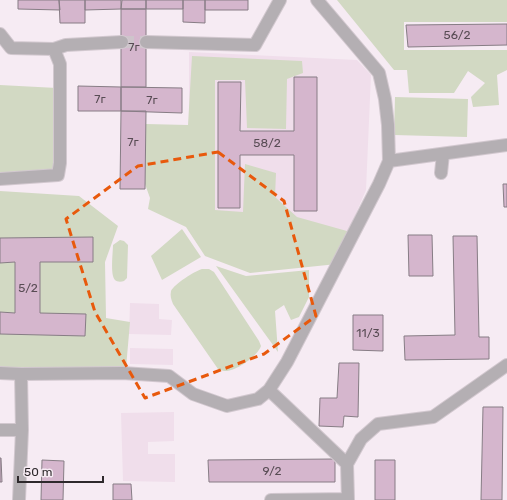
<svg xmlns="http://www.w3.org/2000/svg" width="507" height="500" viewBox="0 0 507 500" font-family="Rubik,sans-serif">
  <rect width="100%" height="100%" fill="#f6ebf3"/>
  <!-- built -->
  <path fill="#f0deeb" d="M189,52l168,8 14,15 -5,115 -18,42 -152,-12 -7,-108z
    M130,303l29,1v15l13,1 -1,15 -42,-1z
    M130,348l43,1v16l-43,-1z
    M174,412v29l-26,1v12h27v28l-52,-1 -2,-68z"/>
  <!-- green -->
  <path fill="#d2d9c3" d="M337,0h170v22h-103v28h103v20l-10,5 2,30 -26,2 -2,-10 14,-14 -17,-12 -14,22h-45l-2,-23h-13z
    M192,56l110,5 1,12 -16,6 -1,50 -39,-1 -2,-48h-30v130l28,2 2,-48 31,9 -1,24 22,20 57,16 -17,31 -87,9 -45,-17 -19,-29 -38,-18 2,-11 -5,-14 1,-60 42,1z
    M0,85l57,3 -3,83 -54,3z
    M395,97l73,2 -1,38 -73,-2z
    M0,191l79,5 39,30 -13,36 1,56 24,4 -4,46 -126,2z
    M182,229l19,28 -39,23 -11,-24z
    M120,240l4,1 4,4 -1,33 -3,3c-3,1 -7,1 -9,-1 -5,-5 -2,-28 -2,-35z
    M216,266l30,10 63,-6v27l-10,20 -8,3 -7,-15 -9,6 3,41z
    M202,269h7l5,3 45,69 2,5c-3,9 -21,22 -30,24 -5,2 -8,1 -13,-1l-45,-65c-2,-5 -3,-8 -2,-13 3,-7 24,-20 31,-22z"/>
  <!-- building -->
  <path fill="#d5b6cd" stroke="#877d85" d="M18,0h41l1,10 -42,-1z
    M59,0h26v23h-25z
    M85,0h36v9l-36,1z
    M122,0h24v9h-25z
    M146,0h37v9h-37z
    M183,0h22v23l-22,-1z
    M205,0h43v10h-43z
    M121,9h25v78h-25z
    M507,24v21l-99,2 -2,-22z
    M294,77h23v134h-23v-56h-54v53h-22v-126h23l-1,49h54z
    M78,86l43,1v24h-43z
    M121,87l61,1v25l-61,-2z
    M121,111h25l-1,78h-25z
    M503,184h4v23h-3z
    M408,235h24l1,41h-24z
    M453,236h24l2,101h10v22l-84,1 -1,-24 51,-1z
    M93,237v25h-53v51l46,1 -1,22 -85,-2v-22l15,1v-51l-15,1v-25z
    M353,315h30v36l-30,-1z
    M339,363h20l-1,54 -14,-1 -1,11 -24,-1 1,-28h17z
    M483,407h20l-1,93h-21z
    M0,458h1l1,24h-2z
    M335,459v23h-126l-1,-22z
    M42,460l22,1 -1,39h-22z
    M375,460h20v40h-20z
    M113,484h18l1,16h-19z"/>
  <g fill="none" stroke-linecap="round" stroke-linejoin="round">
    <!-- minor-tunnel -->
    <path stroke="#cec4cb" stroke-width="12" stroke-dasharray="12 6" stroke-linecap="butt" d="M122,42h24"/>
    <defs>
      <path id="minor" d="M0,34l11,14 43,1 6,15v99l-2,12 -58,4
        M146,42l109,3 25,-45
        M54,49l12,-4 56,-3
        M389,161l118,-16
        M441,173l2,-19
        M0,373l21,1
        M269,390l78,74 1,36
        M0,430h22l-1,-56 101,-1 47,3 24,18 34,12 31,-7 11,-9 18,-28 92,-178 10,-23 -1,-36 -3,-26 -6,-26 -62,-73
        M347,464l14,-25 17,-15 55,-7 74,-52
        M19,500l3,-70
        M271,500l77,-1"/>
    </defs>
    <!-- minor casing -->
    <use href="#minor" stroke="#d2c8cf" stroke-width="14"/>
    <!-- minor -->
    <use href="#minor" stroke="#b4afb3" stroke-width="12"/>
  </g>
  <!-- marked area -->
  <path fill="none" stroke="#e8590c" stroke-width="3" stroke-dasharray="8 5" stroke-linejoin="round" d="M218,152l66,49 32,115 -52,38 -119,44 -50,-86 -29,-93 72,-53z"/>
  <g text-anchor="middle" stroke-width="3" stroke-linejoin="round" paint-order="stroke">
    <!-- number labels -->
    <g font-size="12" fill="#584c54">
      <text x="457" y="39">56/2</text>
      <text x="134" y="51">7г</text>
      <text x="100" y="103">7г</text>
      <text x="152" y="104">7г</text>
      <text x="133" y="146">7г</text>
      <text x="267" y="147">58/2</text>
      <text x="28" y="292">5/2</text>
      <text x="368" y="337">11/3</text>
      <text x="272" y="475">9/2</text>
    </g>
  </g>
  <!-- scale -->
  <path d="M18 476v6h85v-6" fill="none" stroke="#2e292c" stroke-width="2"/>
  <text x="24" y="476" font-size="12" fill="#2e292c" stroke="#f6ebf3" stroke-width="3" paint-order="stroke">50 m</text>
</svg>
